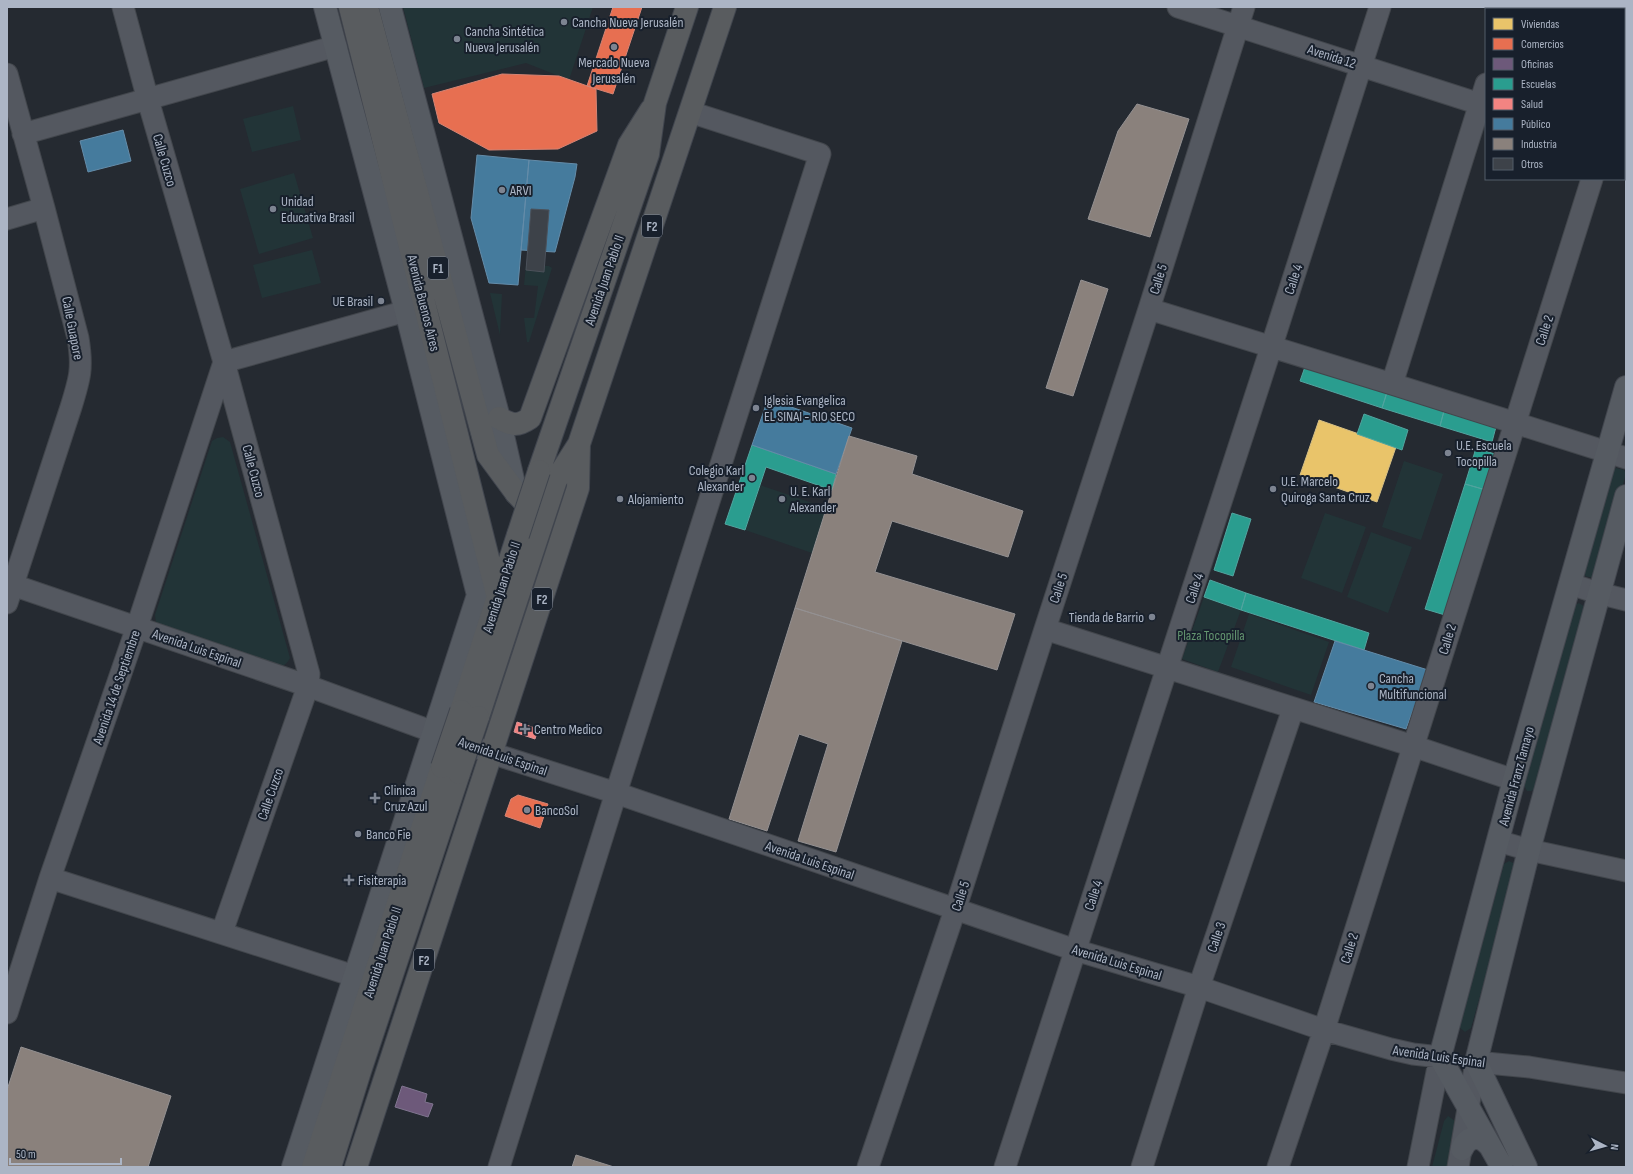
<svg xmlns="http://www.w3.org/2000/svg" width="1633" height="1174" viewBox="0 0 1633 1174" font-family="'Sofia Sans Condensed',sans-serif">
  <rect width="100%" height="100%" fill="#252a31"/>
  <!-- green -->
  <path fill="#223437" d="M403,7h190l-24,73 -43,-17 -102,25z
    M293,106l8,34 -49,12 -9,-33z
    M294,173l19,65 -54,16 -19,-65z
    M312,250l9,33 -59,15 -9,-33z
    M526,265l23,1 3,2 -23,74h-2l-3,-24h10l4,-32 -14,-1z
    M490,293l12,1 -2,41z
    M223,437l7,5 60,216c-3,6 -6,8 -13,9l-116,-40 -5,-5 -1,-7 57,-174 5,-3z
    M1404,461l39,13 -22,66 -39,-13z
    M1616,468l8,2 2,4 -30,101c-4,3 -7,3 -12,0l-1,-3 29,-100z
    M760,485l67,23 -15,45 -67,-23z
    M1325,513l41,14 -24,66 -41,-15z
    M1371,532l41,15 -24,66 -41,-16z
    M1204,597l37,13 -23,62 -36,-13z
    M1579,603l6,4 -49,182 -5,2h-4l-4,-8 52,-178z
    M1249,614l80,28 -18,53 -80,-28z
    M1509,861l6,3 1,5 -45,159 -6,4 -5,-4v-4l44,-160z
    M1448,1116l7,5 2,8 -9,38h-16l12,-46z"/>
  <!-- homes -->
  <path fill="#e9c46a" stroke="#d7c085" d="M1319,420l77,27 -19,55 -77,-27z"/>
  <!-- shops -->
  <path fill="#e76f51" stroke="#d58474" d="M613,7h29l-29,87 -26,-8z
    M502,74l57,2 37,13 1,42 -39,18 -69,1 -50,-27 -7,-29z
    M518,795l30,9 -8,24 -35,-12 6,-17z"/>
  <!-- offices -->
  <path fill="#6d597a" stroke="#807590" d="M402,1086l25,8 -2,8 8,2 -5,13 -33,-10z"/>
  <!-- schools -->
  <path fill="#2a9d8f" stroke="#51a49f" d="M1306,364l82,25 -6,19 -82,-27z
    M1388,389l57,18 -5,19 -58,-18z
    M1445,407l52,16 -5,19 -52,-16z
    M1364,414l44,16 -6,20 -45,-16z
    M752,445l84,29 -4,16 -66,-23 -21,63 -20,-6z
    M1476,448l22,7 -12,35 -21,-6z
    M1465,484l21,6 -41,125 -20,-6z
    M1232,513l19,6 -18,57 -19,-6z
    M1210,580l36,13 -5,17 -37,-13z
    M1246,593l123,40 -5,17 -123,-40z"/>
  <!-- health -->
  <path fill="#f28482" stroke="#dd9396" d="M517,722l21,7 -3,10 -21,-7z"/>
  <!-- public -->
  <path fill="#457b9d" stroke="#648ca9" d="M123,130l8,31 -43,11 -8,-31z
    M477,155l52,5 -11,125 -29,-2 -18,-65z
    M529,160l48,4 -2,13 -20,75 -34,-2z
    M768,399l84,29 -16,46 -84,-29z
    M1335,641l93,29 -22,59 -92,-27z"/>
  <!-- industry -->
  <path fill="#8a817c" stroke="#949192" d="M1137,104l52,15 -39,118 -62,-18 30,-88z
    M1081,280l27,9 -35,107 -27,-8z
    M849,436l68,20 -5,18 111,37 -15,46 -116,-36 -17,51 140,42 -18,56 -202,-62z
    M795,608l107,33 -66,211 -38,-11 30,-97 -29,-10 -32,97 -38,-12z
    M21,1047l150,49 -23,71h-141v-77z
    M576,1155l38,12h-42z"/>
  <!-- building -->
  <path fill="#3d4249" stroke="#4b515a" d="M531,209l18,1 -5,62 -18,-2z"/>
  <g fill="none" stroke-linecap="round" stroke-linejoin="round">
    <defs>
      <path id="minor" d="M123,7l25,93 76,262 85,312 -1,12 -86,246
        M1178,7l308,99
        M1510,9v-2
        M7,74l37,134 34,130c5,30 2,40 -7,69l-64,196
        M1624,78l2,-6
        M23,134l313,-88
        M1624,153h2
        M7,219l37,-11
        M1149,309l243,75 234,74
        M224,362l182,-51
        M1392,384l94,-300
        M7,583l301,103 183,67 125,40 459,157 124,37 125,43 67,19 22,5 27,3 -22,110
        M1570,584l28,9 28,7
        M1045,629l368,117 101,34
        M1498,841l31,9 97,21
        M50,878l304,98
        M7,1013l43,-135 87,-251 87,-265
        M499,1167l117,-374 204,-639 -130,-42
        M868,1167l87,-257 90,-281 104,-320 95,-302
        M1005,1167l266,-819 109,-341
        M1142,1167l57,-180 94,-278
        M1278,1167l46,-137 268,-851
        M1458,1167l18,-105 53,5 97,16"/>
      <path id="major" d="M390,7l109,411 17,75
        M1440,1057l74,-277 112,-393
        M1440,1057l62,110
        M1476,1062l53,-212 97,-354
        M1476,1062l50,105
        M1462,1149c5,-12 17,-15 26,-5
        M293,1167l185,-572 -72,-284 -81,-304"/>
      <path id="highway" d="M350,7l148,591
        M367,7l121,448 28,38 26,28
        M499,418c13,7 18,9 31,0l99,-273 22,-35
        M539,471l109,-317 7,-51 32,-96
        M461,711l57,-176
        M478,717l78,-237 23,-36
        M313,1167l129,-400
        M330,1167l30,-96 99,-298
        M356,1167l222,-679 1,-44 146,-437"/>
    </defs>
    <!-- minor casing -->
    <use href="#minor" stroke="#42464c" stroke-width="23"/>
    <!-- major casing -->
    <use href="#major" stroke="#42464e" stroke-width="24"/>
    <!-- highway casing -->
    <use href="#highway" stroke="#40454e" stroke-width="24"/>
    <!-- minor -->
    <use href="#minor" stroke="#545860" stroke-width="21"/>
    <!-- major -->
    <use href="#major" stroke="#565b62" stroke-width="22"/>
    <!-- highway -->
    <use href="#highway" stroke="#595c5f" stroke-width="22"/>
    <defs>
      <path id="highway-bridge" d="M518,535l21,-64
        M442,767l19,-56
        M459,773l19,-56"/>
    </defs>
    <!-- highway-bridge casing -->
    <use href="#highway-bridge" stroke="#40454e" stroke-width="24" stroke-linecap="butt"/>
    <!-- highway-bridge -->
    <use href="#highway-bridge" stroke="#595c5f" stroke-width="22"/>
  </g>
  <!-- markers -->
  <g fill="#7d8491" stroke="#18202c" stroke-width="1.5">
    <circle cx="564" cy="22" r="4"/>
    <circle cx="457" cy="39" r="4"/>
    <circle cx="614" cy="47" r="4"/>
    <circle cx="502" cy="190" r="4"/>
    <circle cx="273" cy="209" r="4"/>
    <circle cx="381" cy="301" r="4"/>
    <circle cx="756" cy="408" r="4"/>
    <circle cx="1448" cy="453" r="4"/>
    <circle cx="752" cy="478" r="4"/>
    <circle cx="1273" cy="489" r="4"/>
    <circle cx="620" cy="499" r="4"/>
    <circle cx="782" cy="499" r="4"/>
    <circle cx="1152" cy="617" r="4"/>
    <circle cx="1371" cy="686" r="4"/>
    <path d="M523 723h4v4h4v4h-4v4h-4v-4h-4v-4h4z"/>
    <path d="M373 792h4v4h4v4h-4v4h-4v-4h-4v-4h4z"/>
    <circle cx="527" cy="810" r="4"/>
    <circle cx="358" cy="834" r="4"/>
    <path d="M347 874h4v4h4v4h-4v4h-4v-4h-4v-4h4z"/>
  </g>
  <g text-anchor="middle" stroke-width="4" stroke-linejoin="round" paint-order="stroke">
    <!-- shield labels -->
    <g fill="#18202c" stroke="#808897" stroke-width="1">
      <rect x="642" y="215" width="20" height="22" rx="3"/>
      <rect x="428" y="257" width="20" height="22" rx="3"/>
      <rect x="532" y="588" width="20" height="22" rx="3"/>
      <rect x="414" y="949" width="20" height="22" rx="3"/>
    </g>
    <g font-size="13" font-weight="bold" fill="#acb5c5">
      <text x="652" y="231">F2</text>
      <text x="438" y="273">F1</text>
      <text x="542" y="604">F2</text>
      <text x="424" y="965">F2</text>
    </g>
    <!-- poi labels -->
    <g font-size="14" fill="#acb5c5" stroke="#18202c" text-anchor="start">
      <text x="572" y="27">Cancha Nueva Jerusalén</text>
      <text x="465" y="36">Cancha Sintética<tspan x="465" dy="16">Nueva Jerusalén</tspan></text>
      <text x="614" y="67" text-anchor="middle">Mercado Nueva<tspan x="614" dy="16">Jerusalén</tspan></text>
      <text x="510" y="195">ARVI</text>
      <text x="281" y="206">Unidad<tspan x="281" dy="16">Educativa Brasil</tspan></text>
      <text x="373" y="306" text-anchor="end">UE Brasil</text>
      <text x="764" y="405">Iglesia Evangelica<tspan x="764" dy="16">EL SINAI - RIO SECO</tspan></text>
      <text x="1456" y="450">U.E. Escuela<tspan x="1456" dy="16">Tocopilla</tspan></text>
      <text x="744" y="475" text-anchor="end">Colegio Karl<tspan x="744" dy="16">Alexander</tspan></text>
      <text x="1281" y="486">U.E. Marcelo<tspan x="1281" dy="16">Quiroga Santa Cruz</tspan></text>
      <text x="790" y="496">U. E. Karl<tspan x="790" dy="16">Alexander</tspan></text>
      <text x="628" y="504">Alojamiento</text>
      <text x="1144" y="622" text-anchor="end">Tienda de Barrio</text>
      <text x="1379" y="683">Cancha<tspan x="1379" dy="16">Multifuncional</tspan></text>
      <text x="534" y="734">Centro Medico</text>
      <text x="384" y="795">Clinica<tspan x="384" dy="16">Cruz Azul</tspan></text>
      <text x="535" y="815">BancoSol</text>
      <text x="366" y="839">Banco Fie</text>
      <text x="358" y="885">Fisiterapia</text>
    </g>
    <!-- street labels -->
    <g font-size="14" fill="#acb5c5" stroke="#18202c">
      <text transform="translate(1332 56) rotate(18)" y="5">Avenida 12</text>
      <text transform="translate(165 160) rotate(74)" y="5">Calle Cuzco</text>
      <text transform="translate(1158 279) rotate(-73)" y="5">Calle 5</text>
      <text transform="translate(1293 279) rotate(-72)" y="5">Calle 4</text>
      <text transform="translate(604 280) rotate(-71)" y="5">Avenida Juan Pablo II</text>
      <text transform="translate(424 303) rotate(76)" y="5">Avenida Buenos Aires</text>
      <text transform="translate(73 328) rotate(79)" y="5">Calle Guapore</text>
      <text transform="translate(1544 330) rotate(-72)" y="5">Calle 2</text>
      <text transform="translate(254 471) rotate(75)" y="5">Calle Cuzco</text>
      <text transform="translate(501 587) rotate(-72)" y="5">Avenida Juan Pablo II</text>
      <text transform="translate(1058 588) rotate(-72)" y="5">Calle 5</text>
      <text transform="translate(1194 588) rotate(-72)" y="5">Calle 4</text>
      <text transform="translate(1447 639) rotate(-73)" y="5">Calle 2</text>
      <text transform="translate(197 648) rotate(19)" y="5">Avenida Luis Espinal</text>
      <text transform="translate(116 687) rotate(-71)" y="5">Avenida 14 de Septiembre</text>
      <text transform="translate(503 756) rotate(19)" y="5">Avenida Luis Espinal</text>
      <text transform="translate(1516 776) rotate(-75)" y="5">Avenida Franz Tamayo</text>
      <text transform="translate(270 794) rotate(-71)" y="5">Calle Cuzco</text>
      <text transform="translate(810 860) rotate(19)" y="5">Avenida Luis Espinal</text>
      <text transform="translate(1093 895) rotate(-72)" y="5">Calle 4</text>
      <text transform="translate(960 896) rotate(-72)" y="5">Calle 5</text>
      <text transform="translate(1216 937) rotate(-71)" y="5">Calle 3</text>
      <text transform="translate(1349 948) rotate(-73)" y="5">Calle 2</text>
      <text transform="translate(382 952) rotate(-72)" y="5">Avenida Juan Pablo II</text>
      <text transform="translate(1117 962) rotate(17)" y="5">Avenida Luis Espinal</text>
      <text transform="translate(1439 1056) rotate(8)" y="5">Avenida Luis Espinal</text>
    </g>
    <!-- park labels -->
    <g font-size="14" fill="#63956f" stroke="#18202c">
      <text x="1211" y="640">Plaza Tocopilla</text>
    </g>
  </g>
  <!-- border -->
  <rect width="1633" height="1174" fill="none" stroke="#acb5c5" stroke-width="16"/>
  <!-- legend -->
  <rect x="1485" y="8" width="140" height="172" fill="#18202c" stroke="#535c69"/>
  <rect x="1493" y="18" width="20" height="12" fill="#e9c46a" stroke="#535c69"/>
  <text x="1521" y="28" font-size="12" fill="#acb5c5">Viviendas</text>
  <rect x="1493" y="38" width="20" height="12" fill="#e76f51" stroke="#535c69"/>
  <text x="1521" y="48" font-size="12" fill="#acb5c5">Comercios</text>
  <rect x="1493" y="58" width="20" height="12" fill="#6d597a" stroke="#535c69"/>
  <text x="1521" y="68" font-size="12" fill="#acb5c5">Oficinas</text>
  <rect x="1493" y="78" width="20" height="12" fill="#2a9d8f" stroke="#535c69"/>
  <text x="1521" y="88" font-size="12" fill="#acb5c5">Escuelas</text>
  <rect x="1493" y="98" width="20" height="12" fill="#f28482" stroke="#535c69"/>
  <text x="1521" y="108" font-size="12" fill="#acb5c5">Salud</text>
  <rect x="1493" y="118" width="20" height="12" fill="#457b9d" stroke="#535c69"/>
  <text x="1521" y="128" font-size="12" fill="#acb5c5">Público</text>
  <rect x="1493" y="138" width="20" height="12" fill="#8a817c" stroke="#535c69"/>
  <text x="1521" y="148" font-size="12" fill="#acb5c5">Industria</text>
  <rect x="1493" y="158" width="20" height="12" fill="#3d4249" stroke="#535c69"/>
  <text x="1521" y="168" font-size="12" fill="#acb5c5">Otros</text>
  <!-- north arrow -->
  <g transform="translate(1605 1146) rotate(96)" stroke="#18202c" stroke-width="3" paint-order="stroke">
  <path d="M0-3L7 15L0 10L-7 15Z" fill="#acb5c5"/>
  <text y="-6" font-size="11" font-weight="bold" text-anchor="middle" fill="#acb5c5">N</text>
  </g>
  <!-- scale -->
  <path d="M10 1158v6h111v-6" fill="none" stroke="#acb5c5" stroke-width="2"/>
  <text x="16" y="1158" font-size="12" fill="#acb5c5" stroke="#18202c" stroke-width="3" paint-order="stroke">50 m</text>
</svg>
